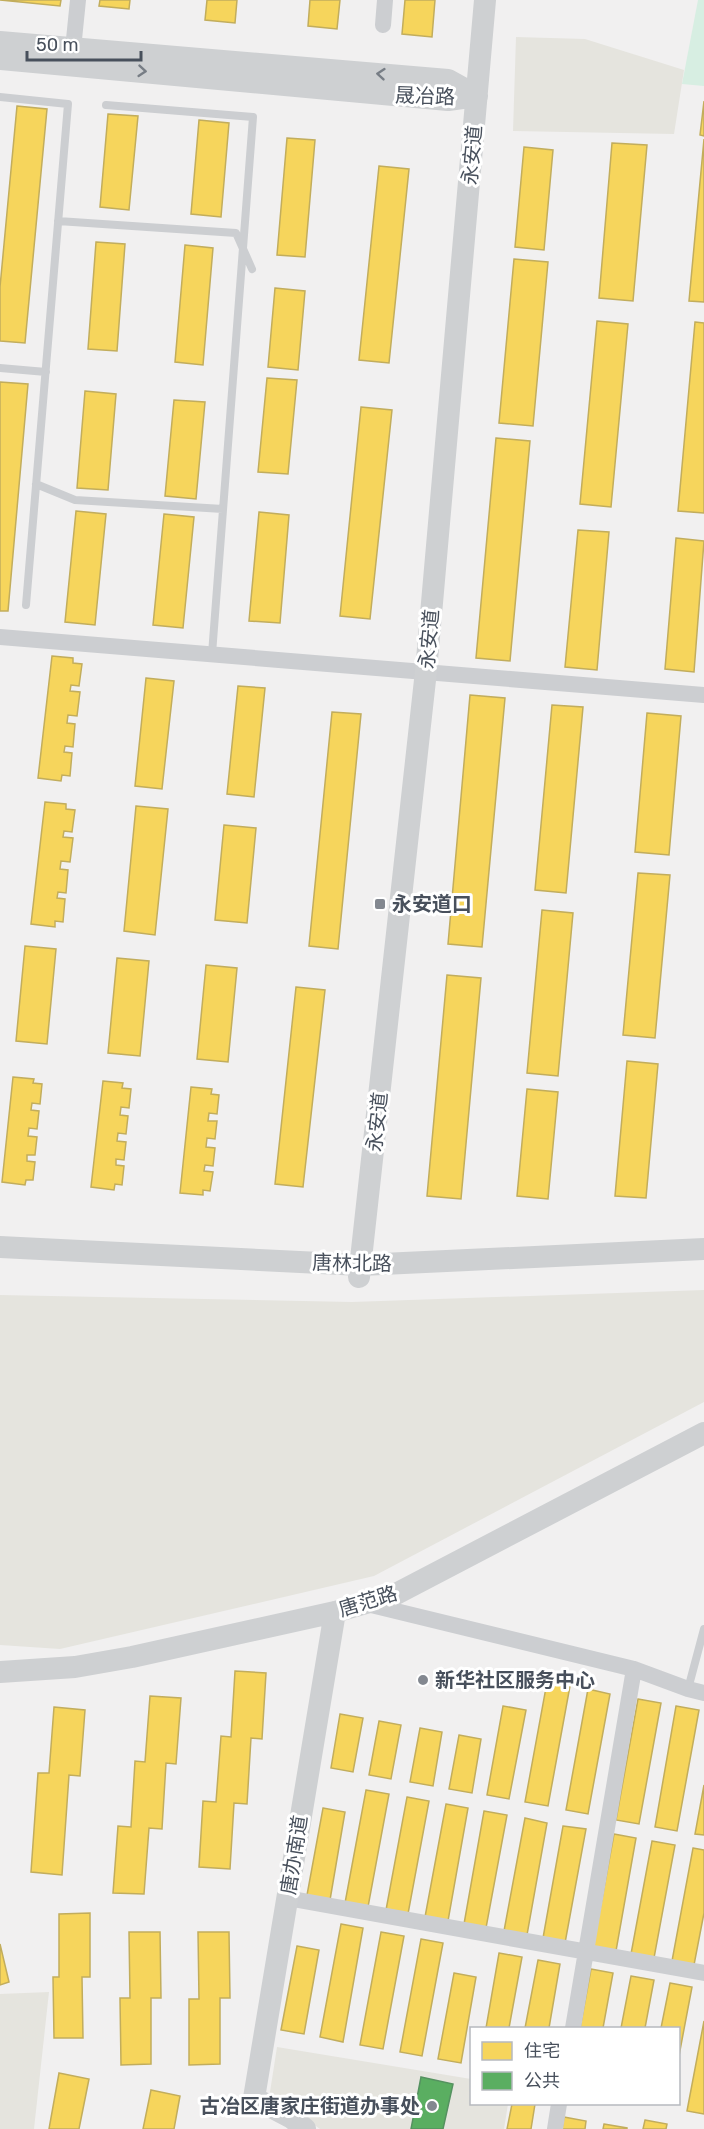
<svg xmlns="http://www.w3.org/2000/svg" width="704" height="2129" viewBox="0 0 704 2129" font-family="Rubik,'Noto Sans SC',sans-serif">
  <rect width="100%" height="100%" fill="#f1f0f0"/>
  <!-- commercial -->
  <path fill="#e5e4de" d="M516,37l69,2 99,31 -10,64 -161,-3z
    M704,1290v112l-330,174 -314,73 -60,-4v-350l352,7z
    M49,1992l-15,137h-34v-135z
    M277,2047l194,32 1,25h36l-4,25h-184l-50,-37z"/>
  <!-- green -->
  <path fill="#d7eee2" d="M698,0h6v86l-22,-2z"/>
  <!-- homes -->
  <path fill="#f6d55c" stroke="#c2ad5c" stroke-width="1.5" d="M0,0h61l-1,6z
    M100,0h30l-1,9 -30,-3z
    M207,0h30l-2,23 -30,-3z
    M310,0h30l-3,29 -29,-3z
    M405,0h30l-3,37 -30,-3z
    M704,101v35l-4,-1z
    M17,106l30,3 -22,234 -25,-2v-54z
    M108,114l30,2 -9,94 -29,-3z
    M199,120l30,3 -8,94 -30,-3z
    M287,138l28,2 -10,117 -28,-2z
    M704,139v163l-15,-1z
    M612,143l35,2 -14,156 -34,-3z
    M524,147l29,3 -9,100 -29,-3z
    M379,166l30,3 -20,194 -30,-3z
    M96,242l29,2 -8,107 -29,-2z
    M185,245l28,3 -10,117 -28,-3z
    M514,259l34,3 -15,164 -34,-3z
    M275,288l30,3 -7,79 -30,-3z
    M597,321l31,3 -17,183 -31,-3z
    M695,322l9,1v190l-26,-2z
    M267,378l30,2 -9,94 -30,-2z
    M0,382l28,2 -20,227h-8z
    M85,391l31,3 -8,96 -31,-2z
    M174,400l31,2 -9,97 -31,-3z
    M361,407l31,3 -22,209 -30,-3z
    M496,438l34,3 -20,220 -34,-3z
    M76,511l30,3 -11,111 -30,-3z
    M259,512l30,3 -9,108 -31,-2z
    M164,514l30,3 -11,111 -30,-3z
    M578,530l31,2 -12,138 -32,-3z
    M676,538l28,3 -10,131 -29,-3z
    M52,656l21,2v5l9,1 -3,22 -8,-1 -1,6 10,1 -3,24 -9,-1 -1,8 8,1 -2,23 -8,-1 -1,6 8,1 -2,23 -8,-1 -1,6 -23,-3z
    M146,678l28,3 -12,108 -27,-3z
    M238,686l27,2 -11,109 -27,-3z
    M470,695l35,3 -23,249 -34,-3z
    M552,705l31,2 -17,186 -31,-3z
    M332,712l29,2 -23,235 -29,-3z
    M647,713l34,3 -12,139 -34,-3z
    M45,802l21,2v5l9,1 -3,22 -8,-1 -1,6 10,1 -3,24 -9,-1 -1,8 8,1 -2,23 -8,-1 -1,6 8,1 -2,23 -8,-1v6l-24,-3z
    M136,806l32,3 -13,126 -31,-4z
    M224,825l32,3 -9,95 -32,-3z
    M638,873l32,2 -15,163 -32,-3z
    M542,910l31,3 -15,163 -31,-3z
    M25,946l31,3 -9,95 -31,-3z
    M117,958l32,3 -9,95 -32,-3z
    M206,965l31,3 -9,94 -31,-3z
    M447,975l34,3 -20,221 -34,-3z
    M296,987l29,3 -22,197 -28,-3z
    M627,1061l31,3 -12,134 -31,-2z
    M13,1077l21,2 -1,4 9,1 -2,20 -8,-1 -1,7 8,1 -2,18 -8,-1 -1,8 9,1 -2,18h-8v6l8,1 -2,18h-7l-1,5 -23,-3z
    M103,1081l20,2 -1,5 9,1 -2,19 -8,-1 -1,8 8,1 -2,18 -8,-1 -1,8 9,1 -2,18 -8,-1v6l8,1 -2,19 -7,-1 -1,6 -23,-3z
    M191,1087l21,2 -1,5 8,1 -2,19 -8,-1 -1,8h9l-2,18 -8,-1 -1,9 9,1 -2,18 -8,-1 -1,6 9,1 -3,19 -7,-1v5l-23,-2z
    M527,1089l31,3 -10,107 -31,-3z
    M235,1671l31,2 -4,66 -11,-1 -4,66 -13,-1 -4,66 -31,-2 4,-66 13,1 5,-66 10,1z
    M547,1682l23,4 -22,120 -23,-4z
    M588,1689l22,5 -22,120 -22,-4z
    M150,1696l31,2 -5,66 -10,-1 -4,66 -13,-1 -5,66 -31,-1 5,-67 13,1 4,-66 10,1z
    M638,1699l23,4 -22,121 -23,-4z
    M503,1706l23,4 -17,89 -22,-4z
    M676,1706l23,4 -22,121 -22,-4z
    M54,1707l31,3 -5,66 -11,-1 -7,100 -31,-3 7,-99h11z
    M340,1714l23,4 -10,54 -22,-4z
    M379,1721l22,4 -10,54 -22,-4z
    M420,1728l22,4 -9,54 -23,-4z
    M459,1735l22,4 -9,54 -23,-4z
    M704,1785v50l-9,-1z
    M366,1790l23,4 -21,113 -23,-4z
    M407,1797l22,4 -21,113 -22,-4z
    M446,1804l22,4 -20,113 -23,-4z
    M323,1808l22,4 -15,88 -23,-5z
    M484,1811l23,4 -21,113 -22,-4z
    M525,1818l22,5 -20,112 -23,-4z
    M563,1826l23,3 -21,114 -22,-5z
    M614,1834l22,4 -20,113 -23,-4z
    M652,1841l23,4 -21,113 -23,-4z
    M693,1848l11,2v63l-10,52 -22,-4z
    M90,1913v64h-8l1,61h-29l-1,-61h6v-63z
    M341,1924l22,4 -20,114 -23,-5z
    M129,1932h31l1,66h-10v66l-30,1 -1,-67h10z
    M198,1932h31l1,66h-10v66l-31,1v-66h10z
    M381,1932l23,4 -21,113 -23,-4z
    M421,1939l22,4 -21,113 -22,-4z
    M0,1944l9,38 -9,3z
    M297,1946l22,4 -15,84 -23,-4z
    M499,1953l23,4 -13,71h-23z
    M538,1960l22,4 -11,64h-24z
    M591,1969l22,4 -10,55h-23z
    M454,1973l22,4 -15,86 -23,-4z
    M631,1976l23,4 -9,48h-24z
    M670,1983l22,4 -14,74v-33h-17z
    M704,2021v93l-17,-3z
    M59,2073l30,6 -10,50h-30z
    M151,2090l29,6 -6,33h-31z
    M512,2104h23l-4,25h-24z
    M564,2117l22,4 -1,8h-23z
    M645,2120l22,4 -1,5h-23z
    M604,2124l23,4v1h-24z"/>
  <!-- public -->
  <path fill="#5aae61" stroke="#559260" stroke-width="1.5" d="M421,2077l32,7 -10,45h-32z"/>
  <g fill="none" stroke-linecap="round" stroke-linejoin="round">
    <!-- lane -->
    <path stroke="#ccced1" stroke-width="8" d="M0,97l68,7 -42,501
      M106,105l147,12 -41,537
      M58,221l178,12 16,36
      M0,368l46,4
      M36,484l39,16 148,9
      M688,1689l16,-60"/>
    <!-- street -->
    <path stroke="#ccced1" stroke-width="16" d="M383,25l2,-25
      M72,59l6,-59
      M0,637l704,58
      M367,1604l267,65 54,20 16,4
      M287,1898l417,75
      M573,2028l61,-359
      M555,2129l4,-25"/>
    <!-- secondary -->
    <path stroke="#ced0d2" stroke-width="22" d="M0,42l448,38 29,16
      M0,59l448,41 29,-4
      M0,1247l361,18 343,-16
      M359,1277l67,-606 59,-671
      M0,1672l75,-5 57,-10 203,-45 59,-17 310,-162
      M305,2129l-13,-11 -38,-20 81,-486"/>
  </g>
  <!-- one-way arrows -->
  <defs><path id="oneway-chevron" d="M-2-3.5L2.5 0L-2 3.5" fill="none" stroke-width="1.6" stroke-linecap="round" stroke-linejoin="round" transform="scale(1.5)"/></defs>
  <g stroke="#777d85">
    <use href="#oneway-chevron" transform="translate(142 71) rotate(5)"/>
    <use href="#oneway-chevron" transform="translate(381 74) rotate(-175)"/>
  </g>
  <!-- markers -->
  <g fill="#838890" stroke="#fff" stroke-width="2">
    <rect x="374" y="898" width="12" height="12" rx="3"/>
    <circle cx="423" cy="1680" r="6"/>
    <circle cx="432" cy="2106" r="6"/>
  </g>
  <g text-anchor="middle" stroke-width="6" stroke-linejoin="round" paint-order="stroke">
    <!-- street labels -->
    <g font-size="20" fill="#48505c" stroke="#fff">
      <text transform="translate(425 96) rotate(2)" y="7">晟冶路</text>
      <text transform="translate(472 155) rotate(-85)" y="7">永安道</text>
      <text transform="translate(429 639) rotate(-85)" y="7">永安道</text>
      <text transform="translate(377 1122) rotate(-84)" y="7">永安道</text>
      <text transform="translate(352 1263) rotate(1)" y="7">唐林北路</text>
      <text transform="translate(368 1601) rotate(-17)" y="7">唐范路</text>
      <text transform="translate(294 1855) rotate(-81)" y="7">唐办南道</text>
    </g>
    <!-- poi labels -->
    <g font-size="20" font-weight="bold" fill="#48505c" stroke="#fff" text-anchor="start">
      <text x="392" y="911">永安道口</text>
      <text x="435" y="1687">新华社区服务中心</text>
      <text x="420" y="2113" text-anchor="end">古冶区唐家庄街道办事处</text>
    </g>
  </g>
  <!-- legend -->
  <rect x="470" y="2027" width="210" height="78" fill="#ffffff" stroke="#b6b9be" stroke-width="1.5"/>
  <rect x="482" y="2042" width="30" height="18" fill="#f6d55c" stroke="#b6b9be" stroke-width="1.5"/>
  <text x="524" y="2057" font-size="18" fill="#48505c">住宅</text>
  <rect x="482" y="2072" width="30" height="18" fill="#5aae61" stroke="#b6b9be" stroke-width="1.5"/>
  <text x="524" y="2087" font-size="18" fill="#48505c">公共</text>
  <!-- scale -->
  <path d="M27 51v9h114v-9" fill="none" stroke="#48505c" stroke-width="3"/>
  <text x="36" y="51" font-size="18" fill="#48505c" stroke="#ffffff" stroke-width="4.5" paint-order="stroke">50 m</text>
</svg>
